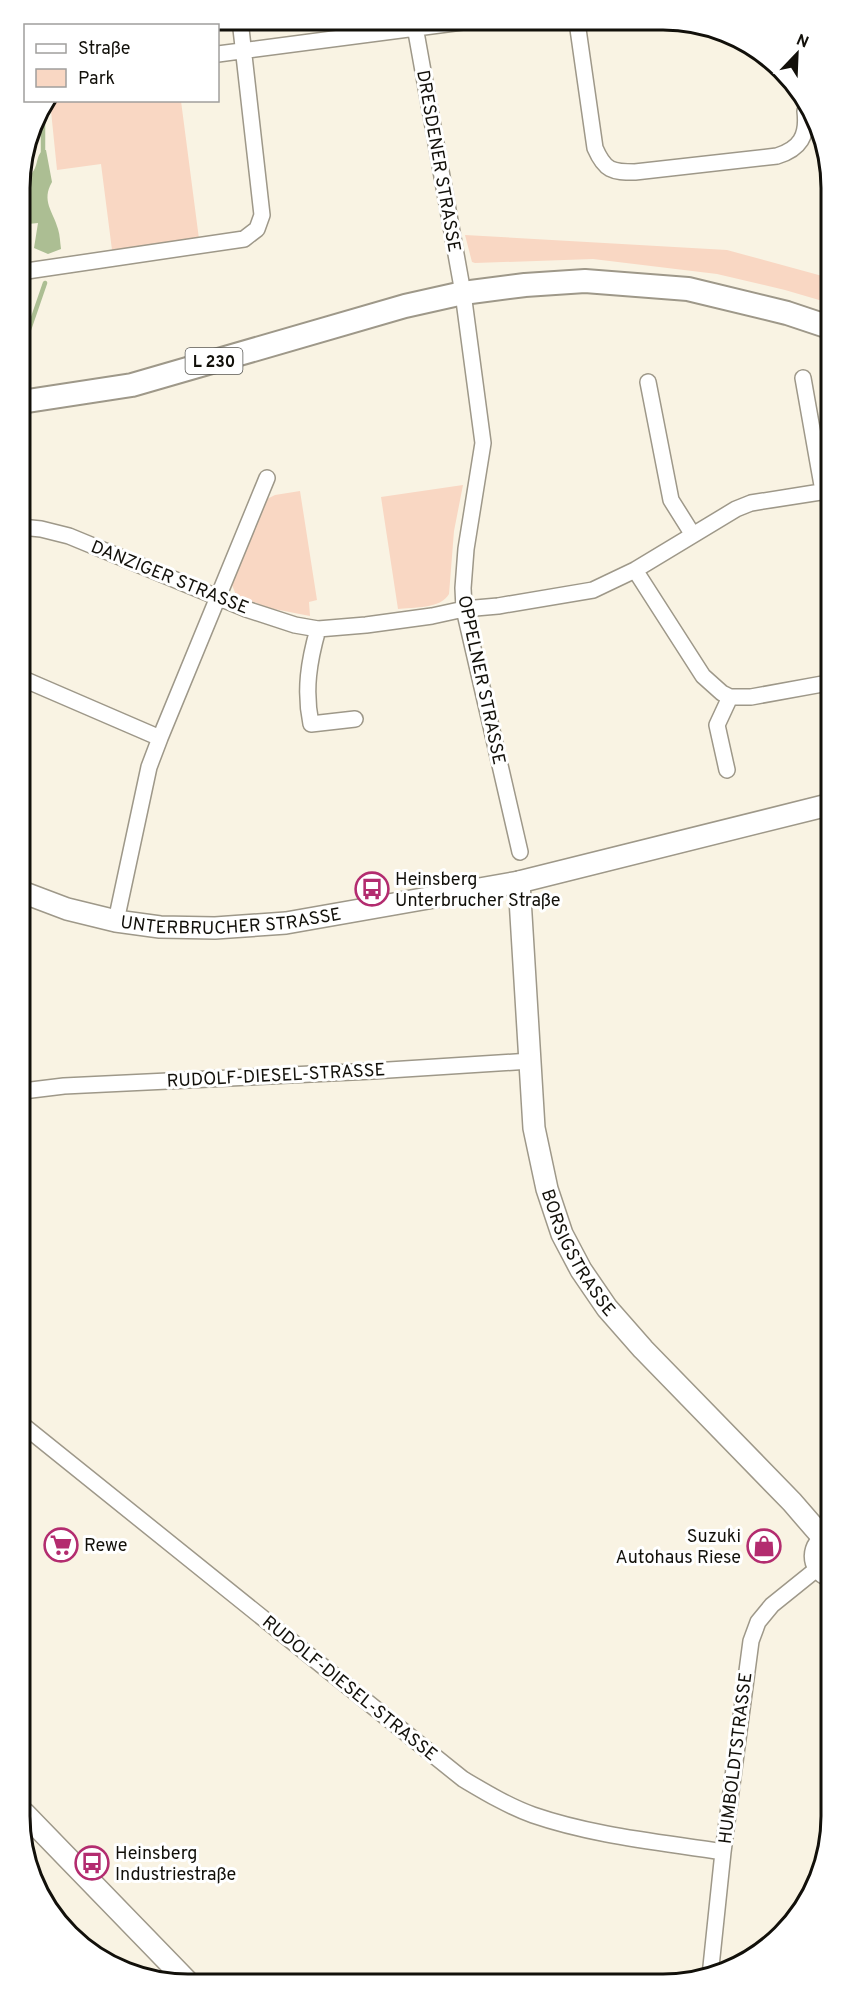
<svg xmlns="http://www.w3.org/2000/svg" width="851" height="2004" viewBox="0 0 851 2004" font-family="Overpass,sans-serif">
  <rect width="100%" height="100%" fill="#f9f3e3"/>
  <!-- green -->
  <path fill="#f9d7c3" d="M50,101h131l18,138 -87,11 -11,-86 -44,6z
    M465,235l262,15 99,27v25l-41,-12 -68,-16 -124,-15 -118,4 -3,-1z
    M463,485l-9,46 -5,63c-8,15 -36,13 -51,15l-17,-112z
    M300,491l17,109 -8,2 1,14 -41,-8 -33,-13 -4,-10 35,-86 8,-4z"/>
  <!-- water -->
  <path fill="#acbe93" d="M43,150h3l6,32c-11,19 1,29 6,47 2,6 2,13 3,20l-13,5 -14,-6 4,-25 -10,1 -5,8 -3,-1v-48c6,-4 12,-8 15,-15 3,-7 2,-13 8,-18z"/>
  <g fill="none" stroke-linecap="round" stroke-linejoin="round">
    <!-- stream -->
    <path stroke="#acbe93" stroke-width="4.5" d="M43,106v49
      M24,344l21,-61"/>
    <defs>
      <path id="street" d="M414,21l49,272 20,150 -17,106 -3,39 1,21 56,243
        M577,22l18,126c10,23 17,24 40,24l142,-16c23,-7 31,-20 28,-45
        M218,54l252,-33
        M20,272l224,-33 13,-10 5,-14 -22,-195
        M803,378l20,113
        M648,382l23,118 22,35
        M21,527l20,2 28,7 177,73 49,16 23,4 48,-4 66,-9 32,-7 34,-3 95,-16 42,-20 101,-61 15,-6 76,-12
        M635,570l68,106 19,17 8,4h21l77,-14
        M318,629c-9,32 -14,61 -7,95l44,-5
        M21,678l139,60 107,-260
        M727,770l-10,-45 13,-28
        M116,921l33,-154 11,-29
        M23,1091l41,-5 309,-15 157,-10
        M24,1426l439,353c22,13 45,27 70,36 61,21 127,27 190,37
        M710,1976l13,-124 28,-211 7,-19 14,-17 46,-37"/>
      <g id="secondary">
        <path id="s1" d="M519,882l15,246 13,61 15,45 19,36 26,38 36,41 149,153 32,37"/>
        <path id="s2" d="M22,892l45,17 49,12 44,6 55,1 71,-5 233,-41 309,-77"/>
        <path d="M830,1536c-19,8 -20,32 0,40"/>
        <path d="M25,1814l162,167"/>
      </g>
      <path id="primary" d="M21,402l111,-17 273,-79 58,-13 62,-8 60,-4 103,8 99,24 39,13"/>
    </defs>
    <!-- street casing -->
    <use href="#street" stroke="#9e9889" stroke-width="18"/>
    <!-- secondary casing -->
    <use href="#secondary" stroke="#9e9889" stroke-width="24"/>
    <!-- primary casing -->
    <use href="#primary" stroke="#9e9889" stroke-width="26"/>
    <!-- street -->
    <use href="#street" stroke="#fff" stroke-width="15"/>
    <!-- secondary -->
    <use href="#secondary" stroke="#fff" stroke-width="21"/>
    <!-- primary -->
    <use href="#primary" stroke="#fff" stroke-width="22"/>
  </g>
  <!-- icons -->
  <defs>
    <symbol id="bus-ring" viewBox="-11 -11 22 22"><circle r="9.5" fill="#fff" stroke="#b32c6f" stroke-width="1.5"/><path d="M-5-6H5V4H4V6H2V4H-2V6H-4V4H-5ZM-3.5-4V0h7V-4ZM-3.5 1.2v1.5H-2V1.2ZM2 1.2v1.5H3.5V1.2Z" fill="#b32c6f"/></symbol>
    <symbol id="supermarket-ring" viewBox="-11 -11 22 22"><circle r="9.5" fill="#fff" stroke="#b32c6f" stroke-width="1.5"/><path d="M-6-5.5h2.5l.6 2H6L4.5 2H-2.5L-4.4-4H-6ZM-1.5 3.2a1.3 1.3 0 1 0 .1 0ZM3 3.2a1.3 1.3 0 1 0 .1 0Z" fill="#b32c6f"/></symbol>
    <symbol id="shop-ring" viewBox="-11 -11 22 22"><circle r="9.5" fill="#fff" stroke="#b32c6f" stroke-width="1.5"/><path d="M-5-2.5h2.3a2.7 3.5 0 0 1 5.4 0H5L5.5 6h-11ZM-1.5-2.5h3a1.5 2.3 0 0 0-3 0Z" fill="#b32c6f"/></symbol>
  </defs>
  <g fill-rule="evenodd">
    <use href="#bus-ring" x="353" y="870" width="38" height="38"/>
    <use href="#supermarket-ring" x="42" y="1526" width="38" height="38"/>
    <use href="#shop-ring" x="745" y="1527" width="38" height="38"/>
    <use href="#bus-ring" x="73" y="1844" width="38" height="38"/>
  </g>
  <g text-anchor="middle" stroke-width="6" stroke-linejoin="round" paint-order="stroke">
    <!-- shield labels -->
    <rect fill="#fff" stroke="#595854" stroke-width="1.5" x="185.5" y="348" width="57" height="26" rx="4.5"/>
    <g font-size="16" font-weight="bold" fill="#12100a">
      <text x="214" y="367">L 230</text>
    </g>
    <!-- street labels -->
    <g font-size="18" fill="#12100a" stroke="#fff">
      <text transform="translate(439 161) rotate(80)" y="6">DRESDENER STRASSE</text>
      <text transform="translate(170 577) rotate(22)" y="6">DANZIGER STRASSE</text>
      <text transform="translate(482 680) rotate(78)" y="6">OPPELNER STRASSE</text>
      <text dy="6" stroke="none"><textPath href="#s2" startOffset="214">UNTERBRUCHER STRASSE</textPath></text>
      <text transform="translate(276 1075) rotate(-3)" y="6">RUDOLF-DIESEL-STRASSE</text>
      <text dy="6" stroke="none"><textPath href="#s1" startOffset="380">BORSIGSTRASSE</textPath></text>
      <text transform="translate(350 1688) rotate(39)" y="6">RUDOLF-DIESEL-STRASSE</text>
      <text transform="translate(735 1758) rotate(-83)" y="6">HUMBOLDTSTRASSE</text>
    </g>
    <!-- poi labels -->
    <g font-size="18" fill="#12100a" stroke="#fff" text-anchor="start">
      <text x="395" y="885">Heinsberg<tspan x="395" dy="21">Unterbrucher Straße</tspan></text>
      <text x="741" y="1542" text-anchor="end">Suzuki<tspan x="741" dy="21">Autohaus Riese</tspan></text>
      <text x="84" y="1551">Rewe</text>
      <text x="115" y="1859">Heinsberg<tspan x="115" dy="21">Industriestraße</tspan></text>
    </g>
  </g>
  <!-- crop -->
  <path d="M0 0H851V2004H0ZM188 30H663A158 158 0 0 1 821 188V1816A158 158 0 0 1 663 1974H188A158 158 0 0 1 30 1816V188A158 158 0 0 1 188 30Z" fill="#fff" fill-rule="evenodd"/>
  <path fill="none" stroke="#12100a" stroke-width="3" d="M188 30H663A158 158 0 0 1 821 188V1816A158 158 0 0 1 663 1974H188A158 158 0 0 1 30 1816V188A158 158 0 0 1 188 30Z"/>
  <!-- legend -->
  <rect x="24" y="24" width="195" height="78" fill="#ffffff" stroke="#a09f9d" stroke-width="1.5"/>
  <rect x="36" y="44" width="30" height="9" fill="#ffffff" stroke="#a09f9d" stroke-width="1.5"/>
  <text x="78" y="54" font-size="18" fill="#12100a">Straße</text>
  <rect x="36" y="69" width="30" height="18" fill="#f9d7c3" stroke="#a09f9d" stroke-width="1.5"/>
  <text x="78" y="84" font-size="18" fill="#12100a">Park</text>
  <!-- north arrow -->
  <g transform="translate(797 54) rotate(23)" stroke="#ffffff" stroke-width="4.5" paint-order="stroke">
  <path d="M0-4.5L10 22L0 15L-10 22Z" fill="#12100a"/>
  <text y="-9" font-size="16" font-weight="bold" text-anchor="middle" fill="#12100a">N</text>
  </g>
</svg>
